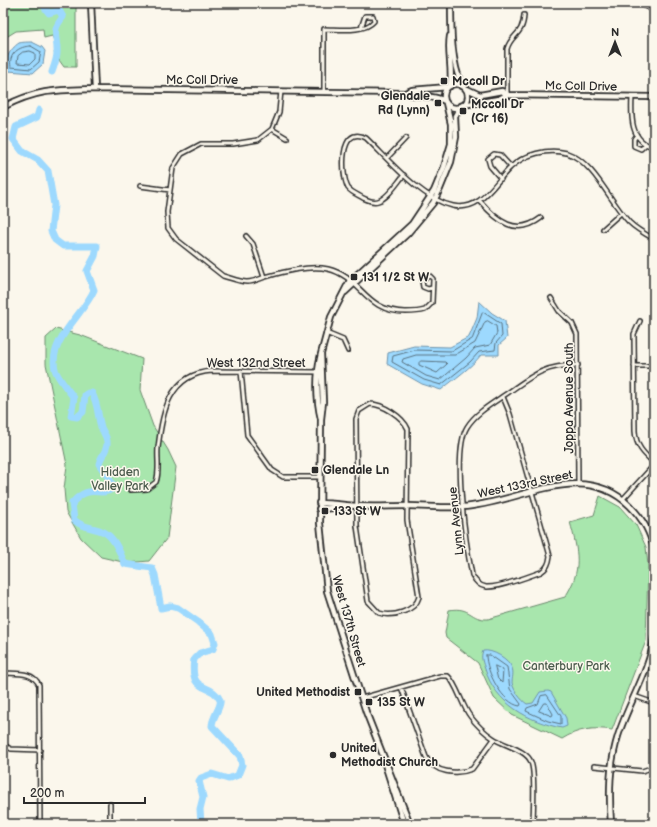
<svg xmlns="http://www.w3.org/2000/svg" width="657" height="827" viewBox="0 0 657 827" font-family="'Balsamiq Sans',sans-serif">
  <rect width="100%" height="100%" fill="#fbf7ec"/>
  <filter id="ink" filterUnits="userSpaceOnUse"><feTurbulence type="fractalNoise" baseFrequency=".025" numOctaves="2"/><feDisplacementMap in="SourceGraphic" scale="8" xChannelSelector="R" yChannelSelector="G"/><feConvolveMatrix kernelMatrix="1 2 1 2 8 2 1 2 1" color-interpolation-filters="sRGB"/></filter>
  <g filter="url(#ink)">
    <!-- green -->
    <path fill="#a8e6ad" stroke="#6a886c" d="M3,3h73v64h-12l-10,-14 3,-5 -5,-12 -8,2 -1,-9 -27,2 -13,8z
      M56,329l24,6 62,24 -2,31 13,36 15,24 8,17 -9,71 -18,23 -22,2 -26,-6 -20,-19 -15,-26 -2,-23 3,-24 -21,-101v-26z
      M600,496l20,11 16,18 10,22 2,18 -2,76 -34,89c-19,-3 -34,-1 -50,9l-50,-24 -18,-17 -16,-35 -32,-25 -1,-5 4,-23c22,-4 21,10 39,9l77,-22c18,-27 13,-46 5,-75l24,-7z"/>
    <!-- water -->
    <path fill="#9dd9fe" stroke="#6f93aa" d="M32,42l10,5 3,4 -2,13 -10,9 -25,-2c-6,-9 2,-22 11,-28 3,-1 9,-1 13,-1z
      M479,301l13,12 13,8 2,17 -8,7v10h-18c-9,12 -28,25 -40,35l-19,-6 -35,-20 1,-11 26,-7 36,1 19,-10 8,-19z
      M483,651c9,-2 26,8 29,17 2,5 0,10 0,15 2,8 9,17 15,21l6,-1 7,-11 8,-1 3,1 15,26 1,8 -5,2c-33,-6 -67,-25 -77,-59 -2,-6 -5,-12 -2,-18z"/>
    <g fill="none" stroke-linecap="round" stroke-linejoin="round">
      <!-- shore -->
      <path stroke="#59717f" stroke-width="1" d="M31,46l10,6 -2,10 -8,7 -20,-2c-3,-13 8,-21 20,-21z
        M23,52l7,-1 5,2v6l-5,5 -13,-1 1,-7z
        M483,312l18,12 1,12 -6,7 -1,7 -16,2 -9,10 -29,23 -17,-5 -32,-18 1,-6 22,-6 37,1 20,-12z
        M488,321l8,5 1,7 -7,12 -15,3 -9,10 -26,22 -14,-4 -24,-14 1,-3 13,-4h39l20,-12 10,-21z
        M421,361l24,1 2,2 -10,9 -18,-8v-2z
        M486,655h4l17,12 3,22 11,15 -1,2c-17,-2 -34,-34 -34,-51z
        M495,666l8,4 -1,13 -4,-4z
        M547,695l14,21v8l-13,-3 -22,-10 1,-3 11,-4 3,-8z
        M544,703h3l6,11 -1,2 -13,-5z"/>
      <!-- river -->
      <path stroke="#9dd9fe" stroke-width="7" d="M44,3l1,5 4,5 10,-3 4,7c-13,15 -5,20 -6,36 0,6 -3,13 -5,19
        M39,110l-2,7 -21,10 -3,12 9,12 16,9 10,11 6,34 -3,26 4,9 8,6h34l-2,10 -8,15 7,19c-10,24 -46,50 -39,79 1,7 14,22 19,29l-3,18 6,1 6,-5 2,-17 3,-2h4c7,14 5,21 9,34 2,6 7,10 6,17 0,7 -7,13 -8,20l13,19v6c-12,9 -21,-7 -40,14l2,17c12,10 19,6 30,12 11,6 16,21 21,32l27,4 3,7 6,33 9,-2 8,2 20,14 14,12 3,9 -2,6 -13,4 -6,6c-5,37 17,22 26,41 2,6 -8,17 -8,26l28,30 2,9 -4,10 -10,4 -16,-5 -11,4 -2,3 4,16 -3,12 1,15"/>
      <defs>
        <path id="street" d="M281,91l-2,21 -7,17 -14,11 -25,4h-32l-19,10 -9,14 -6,44 1,16 8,11 47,37c8,2 16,6 24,6 7,0 12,-3 18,-5 18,-5 44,-12 63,-8 34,8 36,43 78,43 7,0 13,0 19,-2l7,-7 1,-24 -3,-3 -6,2 -2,3 1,6 5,2 4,-1
          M324,92v-63c15,0 40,4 50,-8l-1,-5h-8l-4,12
          M507,95v-46c4,-15 16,-13 17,-34
          M632,97c-1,19 -2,45 22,50
          M272,129l15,9
          M637,135l-3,4v7l7,3 5,-5
          M387,158l19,-20
          M404,175c-7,8 -16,23 -26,26 -6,2 -10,-1 -15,-3 -5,-3 -12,-6 -15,-10 -7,-13 -9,-64 18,-50 23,22 55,61 87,68 28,6 41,-23 57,-38 14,-14 38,-20 57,-15 27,9 43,49 62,69 7,7 16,12 25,17
          M501,179l-11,-13 -2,-7 6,-5 6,1 11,12
          M140,186l30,4
          M480,201c17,20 36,36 61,17
          M603,229l18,-16
          M246,236l7,8 11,33
          M551,298l8,13 13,12 5,11 1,149
          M640,321l-6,13 1,97c1,15 8,22 19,32
          M326,333l17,7 5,11
          M634,366h20
          M241,371l6,64 25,35 11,7h36
          M503,397l7,17 40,142c-1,8 -3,12 -9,16 -14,5 -42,16 -55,15 -7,-1 -11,-6 -14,-12 -6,-30 -20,-124 -5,-148 9,-15 28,-25 42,-35 25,-18 37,-27 69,-27
          M370,404c13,0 33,13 38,25l-1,91 12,77c-4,15 -27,20 -40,16l-11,-12 -11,-75 -1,-107 3,-8z
          M131,490l16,-1 9,-7c4,-11 1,-23 2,-34 4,-36 11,-74 54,-77l107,1
          M623,499l31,-34
          M3,673c13,1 30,-2 36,12l1,139
          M401,687l25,70c8,16 31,18 46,12l22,-30
          M634,696l20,7
          M362,698l78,-22h8c9,8 14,30 22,40 6,8 14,16 23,22 11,8 33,11 38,24 5,13 2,47 2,62
          M4,745l7,4 29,1
          M594,766l48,5 12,-4
          M110,804v20
          M649,824l5,-1"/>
        <path id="secondary" d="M91,3l4,86
          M451,3c0,28 0,58 11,83
          M444 96a12 12 0 1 1 24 0a12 12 0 1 1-24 0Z
          M450,86c3,-17 -3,-33 0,-50
          M465,88l15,7 22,-4 5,4
          M405,93l7,-3 36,-3
          M463,105l36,-6 8,-4 147,2
          M3,107c35,-18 54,-17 92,-18l310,4c14,5 25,1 40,8
          M345,292l63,-59 25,-30 7,-14 11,-27 5,-25 -1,-21 6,-10
          M321,354l10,-37 18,-35 63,-58 22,-33 10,-24 7,-23v-20l-5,-21
          M321,419c-5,-20 -5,-45 0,-65l2,48 -2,17 -1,104 7,68 39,121 44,112
          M319,503c13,0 24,2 37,3 17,1 34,0 51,0 18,0 37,2 55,1 56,-3 120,-49 168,-1 12,12 21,27 24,44
          M319,509l30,-2
          M383,758l21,66
          M611,824c-2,-30 -2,-59 7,-88 10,-32 32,-66 36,-98"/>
      </defs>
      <!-- street casing -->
      <use href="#street" stroke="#2b2b2b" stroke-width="6"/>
      <!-- secondary casing -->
      <use href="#secondary" stroke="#2b2b2b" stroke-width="8"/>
      <!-- street -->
      <use href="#street" stroke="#fbf7ec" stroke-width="3"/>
      <!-- secondary -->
      <use href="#secondary" stroke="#fbf7ec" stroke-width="4.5"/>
      <!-- rail -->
      <path stroke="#2b2b2b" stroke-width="1" d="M633,3l21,10"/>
    </g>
  </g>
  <!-- markers -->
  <g fill="#2b2b2b" stroke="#fbf7ec" stroke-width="1.5">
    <rect x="440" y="77" width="8" height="8" rx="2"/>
    <rect x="434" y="99" width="8" height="8" rx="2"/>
    <rect x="459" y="107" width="8" height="8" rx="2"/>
    <rect x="350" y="273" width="8" height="8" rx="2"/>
    <rect x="311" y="466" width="8" height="8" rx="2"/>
    <rect x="321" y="507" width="8" height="8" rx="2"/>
    <rect x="354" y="688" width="8" height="8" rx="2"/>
    <rect x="365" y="698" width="8" height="8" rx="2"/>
    <circle cx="333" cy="755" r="4"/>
  </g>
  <g text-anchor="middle" stroke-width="3" stroke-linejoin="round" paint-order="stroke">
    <!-- street labels -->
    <g font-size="12" fill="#2b2b2b" stroke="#fbf7ec">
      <text x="202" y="84">Mc Coll Drive</text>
      <text transform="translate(581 86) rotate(1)" y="4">Mc Coll Drive</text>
      <text x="256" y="367">West 132nd Street</text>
      <text transform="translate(569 398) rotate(-90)" y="4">Joppa Avenue South</text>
      <text transform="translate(525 484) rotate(-12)" y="4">West 133rd Street</text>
      <text transform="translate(456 521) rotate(-96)" y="4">Lynn Avenue</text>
      <text transform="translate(349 621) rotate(74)" y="4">West 137th Street</text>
    </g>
    <!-- poi labels -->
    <g font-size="12" font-weight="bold" fill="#2b2b2b" stroke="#fbf7ec" text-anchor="start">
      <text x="452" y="85">Mccoll Dr</text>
      <text x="430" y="100" text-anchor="end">Glendale<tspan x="430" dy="14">Rd (Lynn)</tspan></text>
      <text x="471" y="108">Mccoll Dr<tspan x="471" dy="14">(Cr 16)</tspan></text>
      <text x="362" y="281">131 1/2 St W</text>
      <text x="323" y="474">Glendale Ln</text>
      <text x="333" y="515">133 St W</text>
      <text x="350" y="696" text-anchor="end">United Methodist</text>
      <text x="377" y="706">135 St W</text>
      <text x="341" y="752">United<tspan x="341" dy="14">Methodist Church</tspan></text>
    </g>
    <!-- park labels -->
    <g font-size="12" fill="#4a5a4c" stroke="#fbf7ec">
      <text x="120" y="476">Hidden<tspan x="120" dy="14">Valley Park</tspan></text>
      <text x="566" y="670">Canterbury Park</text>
    </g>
  </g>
  <!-- margin -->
  <rect width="657" height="827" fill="none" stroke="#fbf7ec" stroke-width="16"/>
  <rect x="8" y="8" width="641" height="811" fill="none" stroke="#2b2b2b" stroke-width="1.5" filter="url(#ink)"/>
  <!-- north arrow -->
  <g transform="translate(615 42)" stroke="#fbf7ec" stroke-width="3" paint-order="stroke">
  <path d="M0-3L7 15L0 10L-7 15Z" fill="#2b2b2b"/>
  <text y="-6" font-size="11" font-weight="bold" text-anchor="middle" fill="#2b2b2b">N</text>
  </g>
  <!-- scale -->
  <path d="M24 797v6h121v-6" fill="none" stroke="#2b2b2b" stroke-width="2"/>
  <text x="30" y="797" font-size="12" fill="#2b2b2b" stroke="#fbf7ec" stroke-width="3" paint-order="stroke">200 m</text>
</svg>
